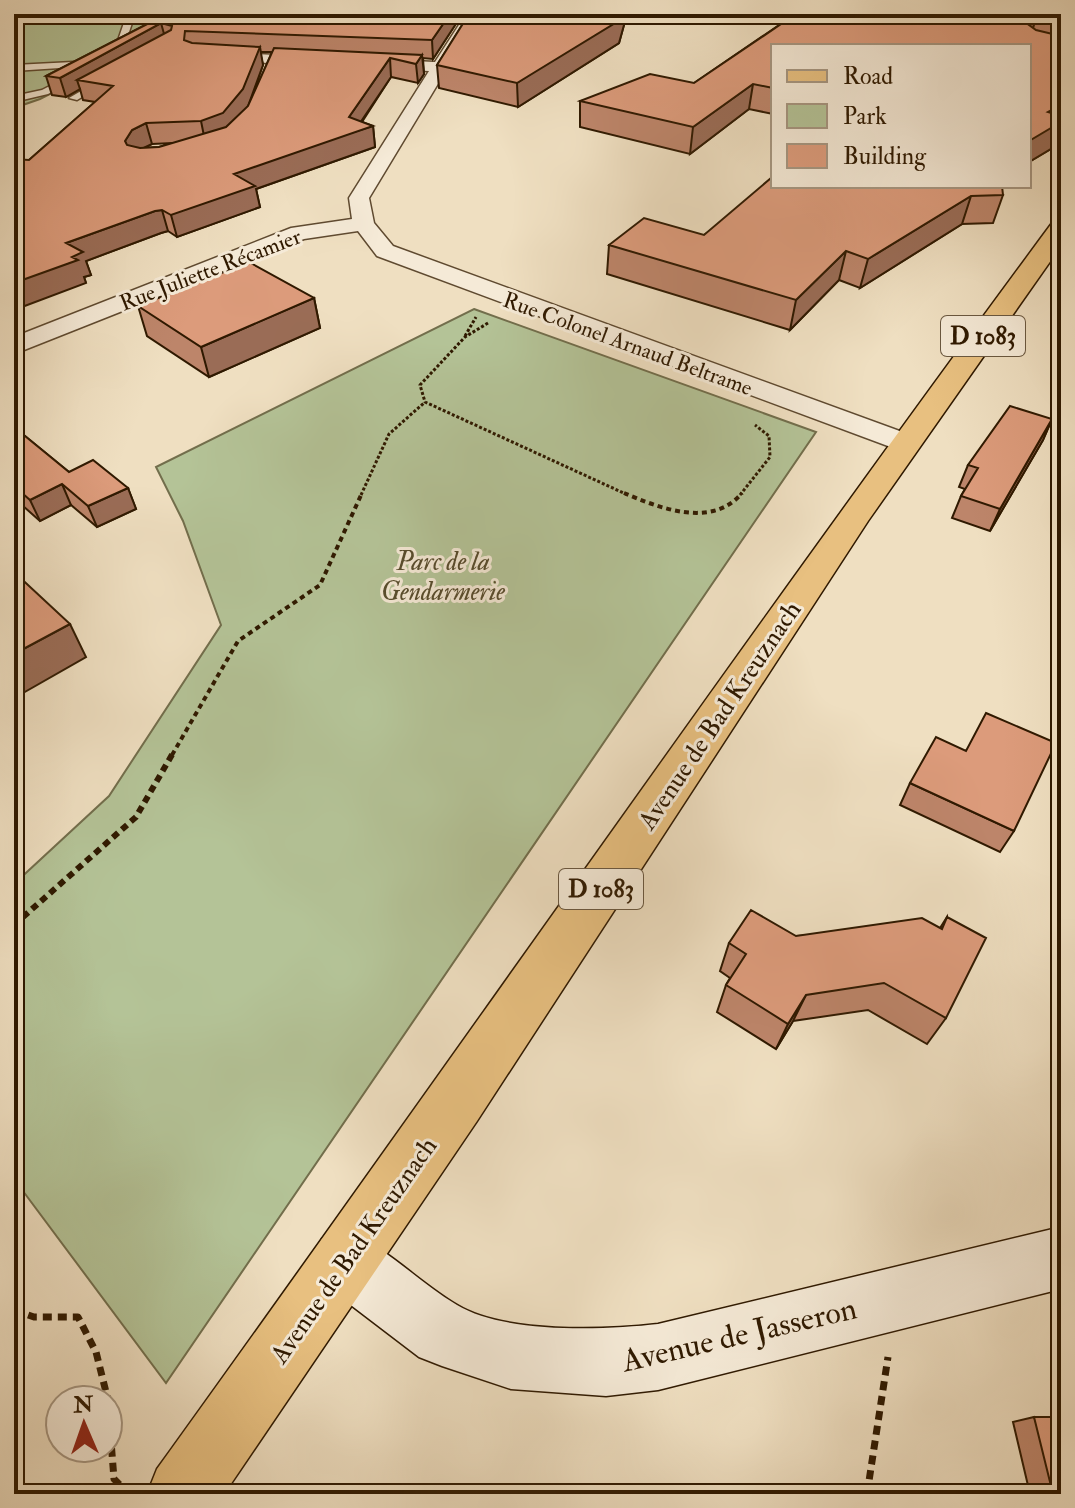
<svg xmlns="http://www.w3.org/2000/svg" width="1075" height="1508" viewBox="0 0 1075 1508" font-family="'IM FELL Double Pica',serif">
  <rect width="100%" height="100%" fill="#efdfc1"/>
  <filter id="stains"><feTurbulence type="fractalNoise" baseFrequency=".0025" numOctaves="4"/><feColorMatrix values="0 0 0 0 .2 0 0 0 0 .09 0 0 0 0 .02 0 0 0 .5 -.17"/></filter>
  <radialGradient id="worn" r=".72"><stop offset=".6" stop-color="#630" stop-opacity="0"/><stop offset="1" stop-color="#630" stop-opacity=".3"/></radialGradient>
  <!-- green -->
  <path fill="#b4c397" stroke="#726e4c" stroke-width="2" d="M14,14h192l-166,85 -26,9z
    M474,309l342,123 -650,951 -152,-204v-295l95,-88 112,-171 -38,-104 -27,-54z"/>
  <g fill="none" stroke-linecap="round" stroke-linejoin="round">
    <defs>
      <path id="service" d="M127,14h8l-13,39 -13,5 5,-6z
        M93,61l-3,5 -76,5v-6z
        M73,74l3,5 -28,15 -34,8v-6l28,-6z
        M100,80l7,2 -30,18 -8,-2z"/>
      <path id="minor" d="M466,14h14l-111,184 5,25 19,23 523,191 4,6 -4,6 -10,2 -10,-2 -519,-193 -19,-25 -54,8 -290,115v-17l277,-109 61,-9 -3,-21 80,-127 -217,-11 -6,-2v-6l229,10z"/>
      <path id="secondary" d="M1061,1227v62l-403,101 -52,6 -95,-7 -69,-23 -23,-9 -97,-74 -9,-22 9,-22 22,-9c43,17 74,52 113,75 48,29 147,25 201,19z"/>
      <path id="primary" d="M1061,220v26l-193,275 -391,600 -253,373h-77l10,-25c299,-415 591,-835 895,-1246z"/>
    </defs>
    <!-- service casing -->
    <use href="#service" stroke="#5f4a30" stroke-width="3"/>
    <!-- minor casing -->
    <use href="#minor" stroke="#5f4a30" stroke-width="3"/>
    <!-- secondary casing -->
    <use href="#secondary" stroke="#2f1900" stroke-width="3"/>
    <!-- primary casing -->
    <use href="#primary" stroke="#2f1900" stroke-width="3"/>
    <!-- path-far3 -->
    <path stroke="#2f1900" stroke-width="3" stroke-dasharray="3 2" stroke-linecap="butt" d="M488,323l-23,14 -45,48 5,17 203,93
      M465,336l11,-19
      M361,495l28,-61 36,-32
      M740,495l30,-38 -1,-21 -14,-11"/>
    <!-- path-far2 -->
    <path stroke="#2f1900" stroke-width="4" stroke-dasharray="5 4" stroke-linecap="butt" d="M624,493c35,15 88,36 118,0
      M172,755l66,-114 82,-56 42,-92"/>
    <!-- path-far1 -->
    <path stroke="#2f1900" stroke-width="6" stroke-dasharray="7 5" stroke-linecap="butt" d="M14,925l122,-108 37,-64"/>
    <!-- path -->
    <path stroke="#2f1900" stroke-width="7" stroke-dasharray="9 6" stroke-linecap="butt" d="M14,1310l20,7h44l18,35 12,48
      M108,1403l6,76 11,11
      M867,1494l21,-137"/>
    <!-- service -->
    <use href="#service" fill="#f5ead7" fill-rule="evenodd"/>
    <!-- minor -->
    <use href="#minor" fill="#f5ead7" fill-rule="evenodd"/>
    <!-- secondary -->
    <use href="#secondary" fill="#f5ead7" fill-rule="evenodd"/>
    <!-- primary -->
    <use href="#primary" fill="#e8c080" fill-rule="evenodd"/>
  </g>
  <!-- wall -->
  <path fill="#bd856a" stroke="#2f1900" stroke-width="2" fill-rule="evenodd" d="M162,14h299v2l-28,43 -10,-1 1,16 -6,9 -27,-6 -29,45 11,4 2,21 -119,42 4,18 -83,30 -9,-6 -7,2 -75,28 5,14 -7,2 2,6 -57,-123 66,-58 -12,-2 -3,-11 -14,8 -14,-2 -6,-19 115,-59zM260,52h12l-24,55 15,-42zM173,143l-14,4 -16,1 9,-4z
    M469,14h158l-8,29 -101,64 -79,-19 -2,-23z
    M747,14h314v123l-2,7 -30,18v-116h-256v68l-24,-5 -59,45 -110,-27v-26l114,-18 88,-60z
    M773,186l230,9 -10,28 -31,1 -102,64 -21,-8 -49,50 -183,-56 2,-29 95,-10z
    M314,298l6,30 -111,49 -62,-41 -9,-30z
    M1052,419l-9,21 -53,91 -38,-13 9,-22 4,-7 -6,-2 9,-22z
    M14,427l55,45 59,16 8,21 -39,18 -26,-22 -31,16 -26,-23z
    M910,783l104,48 -14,21 -100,-47z
    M947,917l-1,101 -19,26 -59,-34 -75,11 -17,28 -59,-37 9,-27 4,-7 -10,-7 9,-28 67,-7 144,-8z
    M1034,1417l27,77h-31l-17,-72z"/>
  <!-- shaded-wall -->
  <path fill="#9a6c56" stroke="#2f1900" stroke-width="2" d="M450,14h11v2l-28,43 -1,-19z
    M622,14h5l-8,29 -101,64 -1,-24z
    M1037,15l-7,23 -5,-16z
    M161,23l5,18 -89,39 3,9 -14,8 -6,-19z
    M260,47l3,18 -16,44 -19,25 -23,7 -4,-20z
    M422,55l2,19 -6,9 -2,-19z
    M390,58l1,19 -37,55 19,-6 2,21 -119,42 4,18 -83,30 -6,-22 63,-41 115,-57z
    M753,84l-4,25 -59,45 3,-27z
    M1061,105v32l-2,7 -30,18v-21l19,-29z
    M146,123l6,21 -15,7 -6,11 -6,-21 7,-11z
    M971,196l-9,28 -102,64 8,-29z
    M162,210l6,21 -7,2 -75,28 5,14 -7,2 2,6 -72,27v-27l52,-40 89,-32z
    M846,251l-7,29 -49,50 6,-30z
    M314,298l6,30 -111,49 -8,-30z
    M1052,419l-9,21 -53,91 10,-22z
    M62,484l9,21 -31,16 -10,-21z
    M128,488l8,21 -39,18 -9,-21z
    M70,624l16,33 -70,40 -2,-3v-40z
    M806,995l-13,26 -17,28 12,-25z"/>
  <!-- building -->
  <path fill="#dc9b7b" stroke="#2f1900" stroke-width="2" d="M162,14h288l-18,26 -247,-9 -1,9 8,3 68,4 -17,42 -20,24 -22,8 -55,2 -14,7 -7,11 2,4 13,3 19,-1 67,-20 22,-21 26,-58 148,7 -6,9 -26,-6 -41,59 24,9 -139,48 21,12 -84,29 -9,-5 -7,1 -89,32 17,9 -11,5 6,3 -64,23v-124l15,1 84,-74 -36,-6 94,-50 1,-4 -11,-3 -101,55 -14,-2 115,-59z
    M469,14h153l-2,6 -103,63 -80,-18z
    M802,14h259v7l-24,-6 -12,7 11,8 25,6v69l-13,7 13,4v6l-32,19v-95h-256v42l-20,-4 -60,43 -113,-26 70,-27 44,9 93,-63z
    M771,178h2v8h229l1,9 -32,1 -103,63 -22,-8 -50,49 -187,-55 35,-27 60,17z
    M249,262l65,36 -113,49 -63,-41z
    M1010,406l42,13 -52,90 -39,-13 17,-28 -10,-3z
    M14,427l55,45 24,-12 35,28 -40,18 -26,-22 -32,16 -16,-14z
    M14,572l56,52 -56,30z
    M986,713l70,30 -42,88 -104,-48 26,-46 30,14z
    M751,910l45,26 126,-18 20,11 5,-12 39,21 -40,80 -62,-35 -78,12 -18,29 -62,-39 20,-31 -17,-11z
    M1034,1417h27v77h-8z"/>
  <g text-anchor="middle" stroke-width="6" stroke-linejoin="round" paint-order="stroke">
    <!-- far-street labels -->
    <g font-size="22" fill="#2f1900" stroke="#f5ead7">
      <text transform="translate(210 269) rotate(-21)" y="8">Rue Juliette Récamier</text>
      <text transform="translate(628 343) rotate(20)" y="8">Rue Colonel Arnaud Beltrame</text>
    </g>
    <!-- shield labels -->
    <g fill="#f5ead7" stroke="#6a5840" stroke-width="2">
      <rect x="941" y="316" width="84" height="40" rx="6"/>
      <rect x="559" y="869" width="84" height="40" rx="6"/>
    </g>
    <g font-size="24" font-weight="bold" fill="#2f1900">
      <text x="983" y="344">D 1083</text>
      <text x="601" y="897">D 1083</text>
    </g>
    <!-- park labels -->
    <g font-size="26" font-style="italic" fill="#574c2d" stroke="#f5ead7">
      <text x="443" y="570">Parc de la<tspan x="443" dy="30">Gendarmerie</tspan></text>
    </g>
    <!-- street labels -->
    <g font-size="26" fill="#2f1900" stroke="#f5ead7">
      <text transform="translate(719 715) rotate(-56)" y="9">Avenue de Bad Kreuznach</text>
      <text transform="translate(353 1250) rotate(-55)" y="9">Avenue de Bad Kreuznach</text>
    </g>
    <!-- near-street labels -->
    <g font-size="32" fill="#2f1900" stroke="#f5ead7">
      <text transform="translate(739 1334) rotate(-13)" y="11">Avenue de Jasseron</text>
    </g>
  </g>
  <!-- margin -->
  <rect width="1075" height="1508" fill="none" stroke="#efdfc1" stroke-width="48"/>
  <rect x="16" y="16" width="1043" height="1476" fill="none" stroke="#2f1900" stroke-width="4"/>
  <rect x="24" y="24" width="1027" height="1460" fill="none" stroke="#2f1900" stroke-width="2"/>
  <!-- legend -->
  <rect x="771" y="44" width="260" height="144" fill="#f5ead7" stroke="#a69681" stroke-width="2"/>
  <rect x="787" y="70" width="40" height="12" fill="#e8c080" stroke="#a69681" stroke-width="2"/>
  <text x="843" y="84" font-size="24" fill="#2f1900">Road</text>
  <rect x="787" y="104" width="40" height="24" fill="#b4c397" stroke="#a69681" stroke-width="2"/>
  <text x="843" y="124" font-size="24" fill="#2f1900">Park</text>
  <rect x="787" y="144" width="40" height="24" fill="#dc9b7b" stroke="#a69681" stroke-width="2"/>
  <text x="843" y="164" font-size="24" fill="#2f1900">Building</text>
  <!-- north arrow -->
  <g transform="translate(84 1424) rotate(358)"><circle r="38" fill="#f5ead7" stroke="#a69681" stroke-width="2"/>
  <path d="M0-6L14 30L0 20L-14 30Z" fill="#8f2418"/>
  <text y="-12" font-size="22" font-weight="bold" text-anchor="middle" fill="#2f1900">N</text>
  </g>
  <rect width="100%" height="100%" filter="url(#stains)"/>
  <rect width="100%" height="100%" fill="url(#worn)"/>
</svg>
